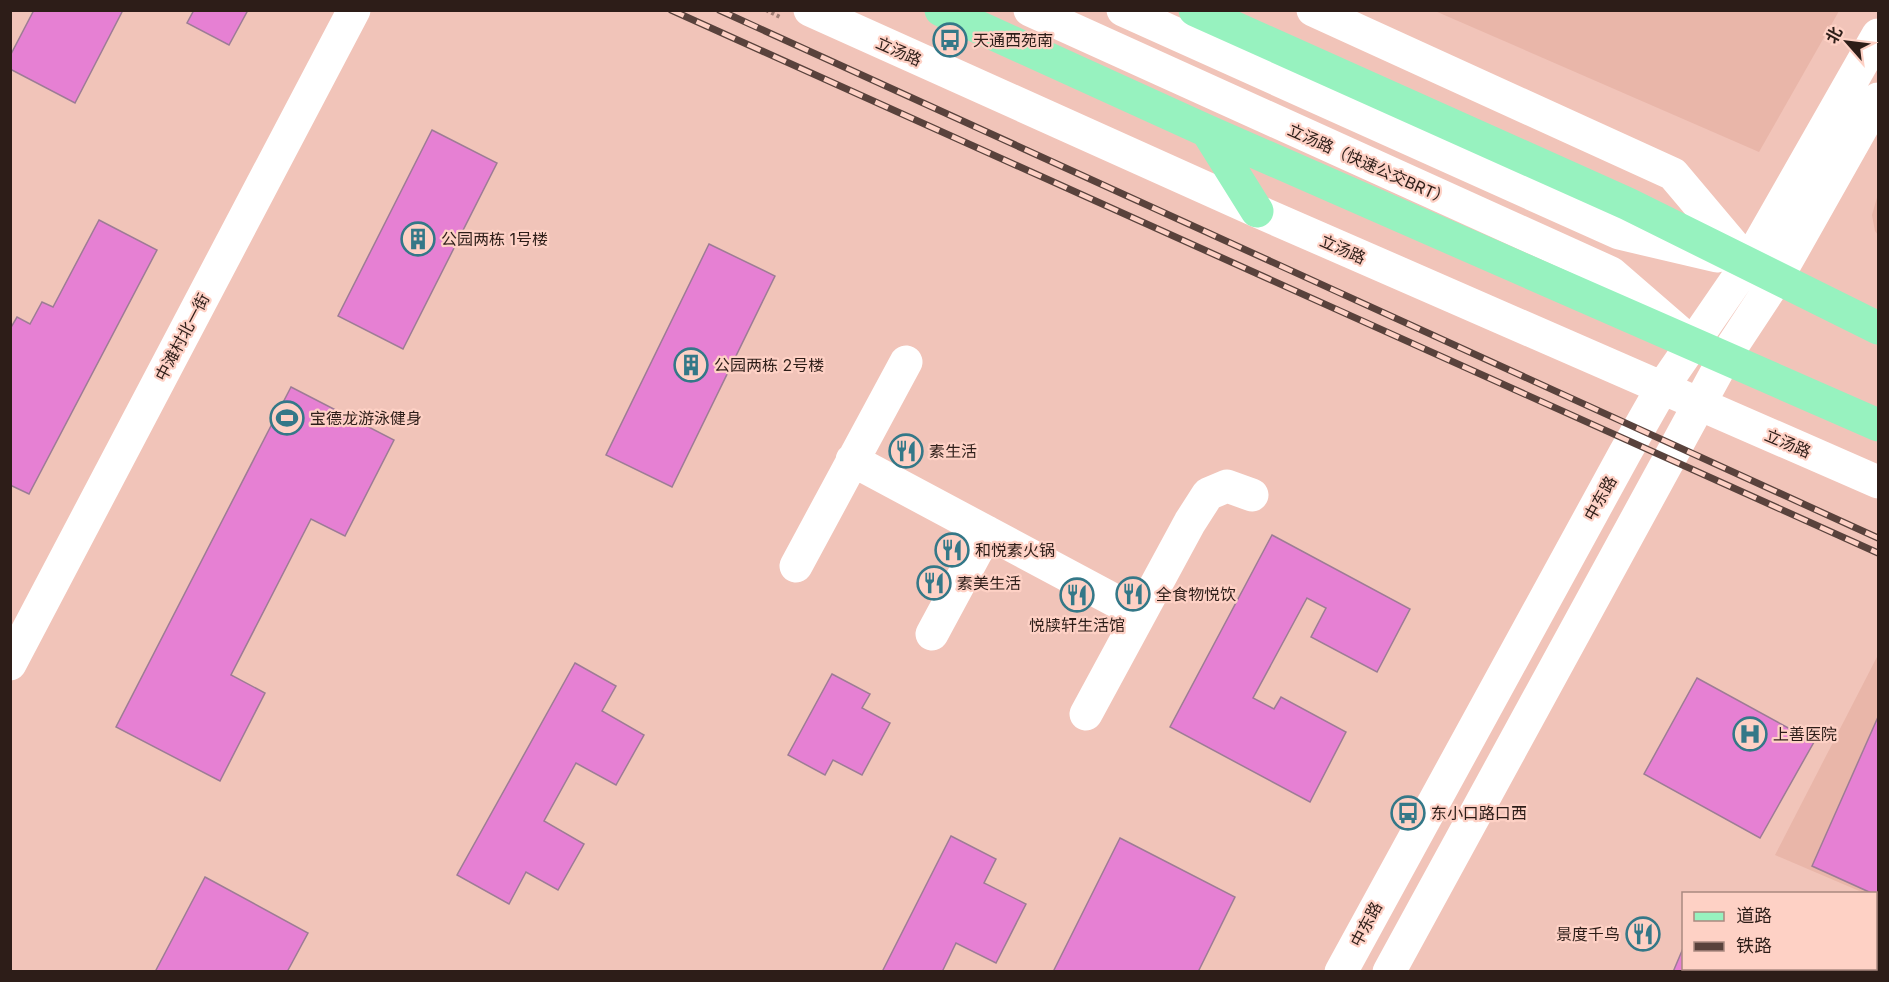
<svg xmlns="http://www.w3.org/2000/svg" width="1889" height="982" viewBox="0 0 1889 982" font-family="Inter,'Noto Sans SC',sans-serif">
  <rect width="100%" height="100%" fill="#f1c4b9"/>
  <!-- built -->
  <path fill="#e9b6a9" d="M1435,11h404l-80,141z
    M1878,194v41l-3,-4 -3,-16z
    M1878,655v245l-2,-1v-5l-12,-1 -89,-38z"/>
  <!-- building -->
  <path fill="#e680d3" stroke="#9d7c95" stroke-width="1.5" d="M34,10h89l-48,93 -65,-34v-13z
    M194,10h54l-19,35 -42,-22z
    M432,130l65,33 -94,186 -65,-33z
    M99,220l58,30 -128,244 -19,-9v-156l7,-12 13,7 12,-22 11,5z
    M709,244l66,32 -103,211 -66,-32z
    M291,387l103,53 -49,96 -34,-17 -80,156 34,18 -45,88 -104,-54z
    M1272,535l138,74 -33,63 -66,-35 15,-29 -19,-10 -54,100 21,11 7,-12 65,35 -36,70 -140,-75z
    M575,663l41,23 -14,25 42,24 -28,50 -40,-22 -32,58 40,23 -26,46 -32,-18 -17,32 -52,-29z
    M832,674l38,20 -8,14 28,15 -28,52 -29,-15 -8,15 -37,-20z
    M1697,678l117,64 -54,96 -116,-64z
    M1878,717v179l-66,-30z
    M951,836l45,23 -12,24 42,21 -30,59 -40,-20 -14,29h-60z
    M1120,838l115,59 -37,75h-145z
    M205,877l103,56 -21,39h-132z
    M1684,946v22h102l-2,4h-111z"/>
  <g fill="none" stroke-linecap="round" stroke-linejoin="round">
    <!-- path -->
    <path stroke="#a18077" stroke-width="4" stroke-dasharray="3 3" stroke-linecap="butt" d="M766,10l16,8"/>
    <!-- minor -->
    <path stroke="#fff" stroke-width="33" d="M810,10l447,201 621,271
      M1030,10l581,263 75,65
      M1123,10l496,223 98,23
      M1313,10l360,164 75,89
      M852,460l288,154
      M796,566l110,-204
      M932,634l55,-102
      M10,664l344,-654
      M1086,714l104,-192 18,-28 19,-8 25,9
      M1341,972l284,-519 37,-65 86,-125 130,-228
      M1389,972l336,-615 52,-79 101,-179"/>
    <!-- major -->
    <path stroke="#97f2bf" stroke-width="33" d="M941,10l266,121 671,294
      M1195,10l433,194 250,124
      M1207,131l50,80"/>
    <defs>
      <path id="rail" d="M671,10l1207,543
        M719,10l1159,528"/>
    </defs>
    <!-- rail casing -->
    <use href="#rail" stroke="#59423c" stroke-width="7"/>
    <!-- rail -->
    <use href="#rail" stroke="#fed1c5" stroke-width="4.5" stroke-dasharray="14" stroke-linecap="butt"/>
  </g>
  <!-- icons -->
  <defs>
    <symbol id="bus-ring" viewBox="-11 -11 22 22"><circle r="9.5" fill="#fed1c5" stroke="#347888" stroke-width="1.5"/><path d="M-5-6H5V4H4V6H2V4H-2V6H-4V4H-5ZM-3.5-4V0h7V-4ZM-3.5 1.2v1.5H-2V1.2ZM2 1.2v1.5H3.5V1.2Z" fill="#347888"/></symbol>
    <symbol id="building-ring" viewBox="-11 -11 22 22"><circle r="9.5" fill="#fed1c5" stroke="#347888" stroke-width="1.5"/><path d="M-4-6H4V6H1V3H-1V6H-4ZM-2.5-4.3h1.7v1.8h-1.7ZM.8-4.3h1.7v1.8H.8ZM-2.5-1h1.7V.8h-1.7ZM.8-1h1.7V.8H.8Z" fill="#347888"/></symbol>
    <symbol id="stadium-ring" viewBox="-11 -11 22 22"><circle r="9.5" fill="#fed1c5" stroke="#347888" stroke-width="1.5"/><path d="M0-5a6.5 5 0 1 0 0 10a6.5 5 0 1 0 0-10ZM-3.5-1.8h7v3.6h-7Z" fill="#347888"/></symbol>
    <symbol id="restaurant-ring" viewBox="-11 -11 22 22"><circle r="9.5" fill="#fed1c5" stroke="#347888" stroke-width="1.5"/><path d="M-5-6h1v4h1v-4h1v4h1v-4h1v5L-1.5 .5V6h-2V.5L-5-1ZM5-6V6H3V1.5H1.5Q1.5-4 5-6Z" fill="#347888"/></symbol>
    <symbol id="hospital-ring" viewBox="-11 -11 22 22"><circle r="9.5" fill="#fed1c5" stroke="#347888" stroke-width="1.5"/><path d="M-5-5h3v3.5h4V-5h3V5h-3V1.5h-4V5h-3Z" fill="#347888"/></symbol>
  </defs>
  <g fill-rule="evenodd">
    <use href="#bus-ring" x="931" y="21" width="38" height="38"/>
    <use href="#building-ring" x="399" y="220" width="38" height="38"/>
    <use href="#building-ring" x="672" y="346" width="38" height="38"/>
    <use href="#stadium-ring" x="268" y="399" width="38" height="38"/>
    <use href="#restaurant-ring" x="887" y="432" width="38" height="38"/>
    <use href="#restaurant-ring" x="933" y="531" width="38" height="38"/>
    <use href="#restaurant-ring" x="915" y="564" width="38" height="38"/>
    <use href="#restaurant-ring" x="1114" y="575" width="38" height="38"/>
    <use href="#restaurant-ring" x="1058" y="576" width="38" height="38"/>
    <use href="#hospital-ring" x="1731" y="715" width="38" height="38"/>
    <use href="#bus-ring" x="1389" y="794" width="38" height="38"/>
    <use href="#restaurant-ring" x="1624" y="915" width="38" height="38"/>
  </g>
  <g text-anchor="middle" stroke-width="4.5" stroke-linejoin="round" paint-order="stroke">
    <!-- poi labels -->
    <g font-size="16" fill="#2d1d18" stroke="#fed1c5" text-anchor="start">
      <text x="973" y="46">天通西苑南</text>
      <text x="441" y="245">公园两栋 1号楼</text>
      <text x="714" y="371">公园两栋 2号楼</text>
      <text x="310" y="424">宝德龙游泳健身</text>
      <text x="929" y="457">素生活</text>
      <text x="975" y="556">和悦素火锅</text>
      <text x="957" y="589">素美生活</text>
      <text x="1156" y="600">全食物悦饮</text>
      <text x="1077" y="631" text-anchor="middle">悦牍轩生活馆</text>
      <text x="1773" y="740">上善医院</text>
      <text x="1431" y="819">东小口路口西</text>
      <text x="1620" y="940" text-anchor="end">景度千鸟</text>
    </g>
    <!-- street labels -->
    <g font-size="16" fill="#2d1d18" stroke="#fed1c5">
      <text transform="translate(899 51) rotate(24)" y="6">立汤路</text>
      <text transform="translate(1369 164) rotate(24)" y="6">立汤路（快速公交BRT）</text>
      <text transform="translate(1343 249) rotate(24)" y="6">立汤路</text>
      <text transform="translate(182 337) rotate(-62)" y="6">中滩村北一街</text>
      <text transform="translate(1788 443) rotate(23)" y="6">立汤路</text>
      <text transform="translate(1600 498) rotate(-61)" y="6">中东路</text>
      <text transform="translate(1366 924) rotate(-62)" y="6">中东路</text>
    </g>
  </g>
  <!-- border -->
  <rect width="1889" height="982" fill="none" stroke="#2d1d18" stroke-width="24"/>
  <!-- legend -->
  <rect x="1682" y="892" width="195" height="78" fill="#fed1c5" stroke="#aa8980" stroke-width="1.5"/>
  <rect x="1694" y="912" width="30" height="9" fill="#97f2bf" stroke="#aa8980" stroke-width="1.5"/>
  <text x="1736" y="922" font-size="18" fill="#2d1d18">道路</text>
  <rect x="1694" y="942" width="30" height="9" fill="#59423c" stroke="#aa8980" stroke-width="1.5"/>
  <text x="1736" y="952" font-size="18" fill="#2d1d18">铁路</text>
  <!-- north arrow -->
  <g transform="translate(1847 42) rotate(298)" stroke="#fed1c5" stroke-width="4.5" paint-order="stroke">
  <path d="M0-4.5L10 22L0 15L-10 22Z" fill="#2d1d18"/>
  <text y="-9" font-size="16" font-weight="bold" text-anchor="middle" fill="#2d1d18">北</text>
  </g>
</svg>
